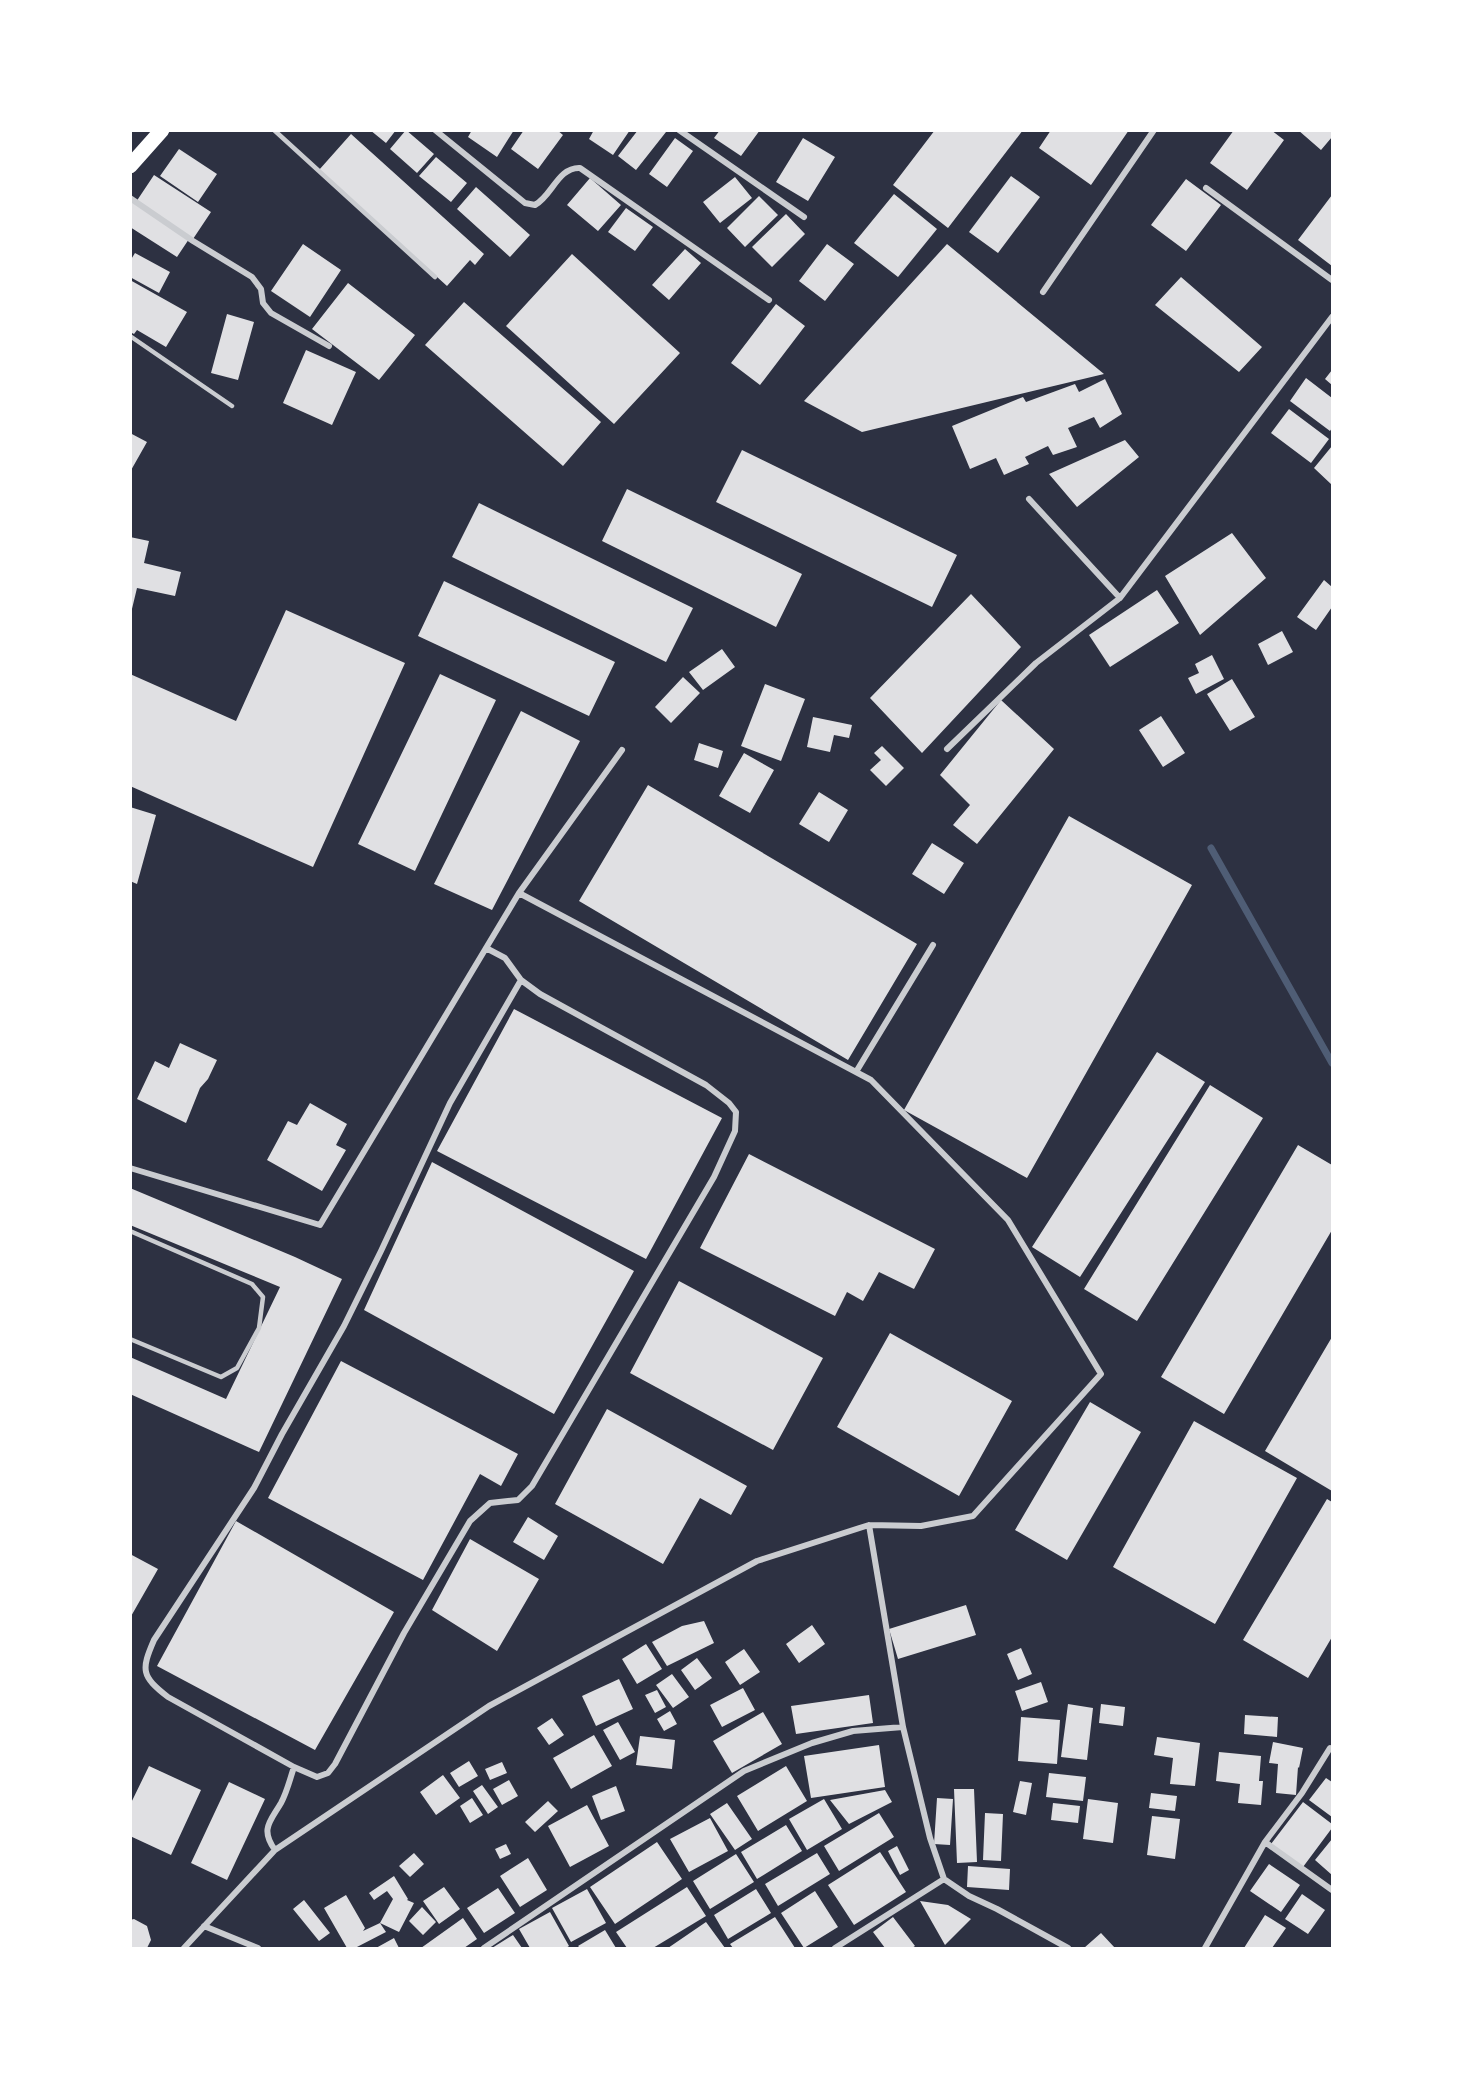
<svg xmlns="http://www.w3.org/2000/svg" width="1463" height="2079" viewBox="0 0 1463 2079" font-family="'Asap Condensed',sans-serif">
  <rect width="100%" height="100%" fill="#2d3142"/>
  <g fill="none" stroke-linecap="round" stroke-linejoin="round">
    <!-- stream -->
    <path stroke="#4f5d75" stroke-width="7" d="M1211,848l121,215"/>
  </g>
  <!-- building -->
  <path fill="#e0e0e3" d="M370,130h26l-10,13z
    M406,130l28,24 -17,19 -27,-24z
    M472,130h42l-17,27 -29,-20z
    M524,130h33l6,5 -25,34 -27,-20z
    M594,130h36l-17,25 -24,-16z
    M638,130h25l3,2 -30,38 -18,-14z
    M720,130h40l-19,26 -27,-18z
    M935,130h88l-75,98 -55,-43z
    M1051,130h78l-38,55 -52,-37z
    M1234,130h37l13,10 -37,50 -37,-27z
    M1298,130h34v7l-11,13z
    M351,134l133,120 -9,11 -5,-5 -23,26 -128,-116z
    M675,138l18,13 -26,36 -18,-13z
    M803,138l32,19 -27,44 -32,-19z
    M179,149l38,25 -19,28 -38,-26z
    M436,157l31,26 -16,19 -32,-26z
    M154,175l57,37 -18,27 -57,-37z
    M1011,176l29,21 -42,56 -29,-21z
    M735,177l17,21 -32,25 -17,-21z
    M590,178l31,27 -23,26 -31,-26z
    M1186,179l35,26 -35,46 -35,-26z
    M476,187l54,48 -20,22 -53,-48z
    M894,194l43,35 -39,48 -44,-34z
    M1332,195v71l-34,-26z
    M759,196l19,19 -33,32 -18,-19z
    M133,202l56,37 -12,18 -47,-30v-22z
    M626,208l27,19 -18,24 -27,-19z
    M786,214l19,20 -33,33 -20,-20z
    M303,244l38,26 -31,47 -39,-26z
    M827,244l27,20 -29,37 -26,-20z
    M947,244l157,130 -242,58 -58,-31z
    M685,249l16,14 -32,37 -17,-15z
    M135,253l35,19 -11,21 -29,-16v-16z
    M572,254l108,99 -66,71 -108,-98z
    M1181,277l81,70 -23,25 -84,-67z
    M130,280l57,32 -21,35 -29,-17 -3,4 -4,-2z
    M348,283l67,52 -36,45 -67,-51z
    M464,302l137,120 -38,44 -138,-121z
    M776,304l29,22 -45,59 -29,-22z
    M227,314l27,8 -16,58 -27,-7z
    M306,350l50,22 -24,53 -49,-22z
    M1332,370v15l-7,-6z
    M1306,378l26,20v30l-2,3 -40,-30z
    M1105,379l17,35 -22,14 -6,-11 -26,11 9,19 -24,8 -5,-9 -23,11 4,7 -25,11 -8,-17 -26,11 -18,-43 71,-29 3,5 49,-18 4,8z
    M1289,409l40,30 -18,24 -40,-30z
    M130,433l17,9 -17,30z
    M1125,440l14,17 -62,50 -28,-33z
    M1332,446v39l-18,-17z
    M742,450l215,105 -25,52 -216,-105z
    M627,489l175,85 -26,53 -174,-86z
    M479,503l214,105 -27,54 -214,-105z
    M1232,533l34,45 -66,57 -35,-59z
    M130,537l19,4 -5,22 37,9 -6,24 -38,-8 -6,25z
    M1324,580l8,7v20l-16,23 -19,-13z
    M444,581l171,81 -26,54 -171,-80z
    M1157,590l22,33 -69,44 -21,-32z
    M971,594l50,53 -99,106 -52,-55z
    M286,610l119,53 -92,204 -183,-81v-112l106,47z
    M1282,631l11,21 -25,13 -10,-21z
    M722,649l13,18 -32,23 -14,-18z
    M1212,655l12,24 -28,15 -8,-16 11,-5 -4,-9z
    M440,674l56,26 -81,171 -57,-27z
    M683,677l17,16 -29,30 -16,-16z
    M1232,679l23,38 -25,14 -23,-37z
    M765,684l40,15 -24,62 -40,-15z
    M1001,700l53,49 -77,95 -24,-19 17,-20 -30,-30z
    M521,711l59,30 -88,169 -58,-26z
    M1161,716l24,37 -22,14 -24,-37z
    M813,717l39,8 -3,13 -15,-3 -4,17 -23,-5z
    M699,743l24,8 -5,17 -24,-8z
    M882,746l22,22 -18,18 -16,-16 11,-10 -7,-7z
    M744,753l30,17 -24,43 -31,-17z
    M648,785l269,159 -69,116 -269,-159z
    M819,792l29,18 -19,32 -30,-18z
    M130,807l26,8 -19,69 -7,-3z
    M1069,816l123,69 -165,293 -123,-68z
    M932,843l32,20 -20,31 -32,-20z
    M514,1009l208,109 -76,141 -209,-108z
    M180,1043l37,17 -9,19 -8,9 -14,35 -49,-24 18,-38 14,7z
    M1157,1052l48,30 -125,195 -48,-30z
    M1210,1085l53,33 -126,203 -53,-32z
    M310,1103l37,21 -11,21 10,5 -24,41 -55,-31 21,-39 9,4z
    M1298,1145l34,20v65l-108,184 -63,-37z
    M749,1154l186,95 -21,40 -35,-17 -16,29 -16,-9 -12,24 -135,-68z
    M432,1162l202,109 -80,143 -190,-104z
    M130,1188l165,69 47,22 -83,173 -129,-58v-37l96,42 54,-112 -150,-62z
    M679,1281l144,77 -50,92 -143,-77z
    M890,1333l122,68 -53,95 -122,-69z
    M1332,1337v154l-67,-40z
    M341,1361l177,93 -17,32 -21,-12 -57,106 -155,-82z
    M1090,1402l51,30 -74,128 -52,-30z
    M607,1409l140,77 -16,29 -31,-17 -37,66 -108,-60z
    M1194,1421l103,57 -82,146 -102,-57z
    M1327,1499l5,3v135l-24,41 -65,-38z
    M528,1517l30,19 -14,24 -31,-18z
    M236,1521l158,91 -79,138 -158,-84z
    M470,1539l69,40 -42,72 -65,-41z
    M130,1554l28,15 -28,49z
    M966,1605l10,30 -78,24 -9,-30z
    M704,1621l10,22 -47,23 -15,-24 30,-16z
    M812,1625l13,19 -26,19 -13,-19z
    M646,1644l16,25 -25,15 -15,-25z
    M1021,1648l11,26 -14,6 -11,-26z
    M744,1649l16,23 -20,13 -15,-23z
    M697,1658l15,20 -17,12 -14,-20z
    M672,1674l17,23 -16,11 -17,-23z
    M619,1679l14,30 -37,17 -14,-30z
    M1041,1682l7,20 -26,9 -7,-20z
    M743,1688l12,22 -33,17 -12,-22z
    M657,1690l9,17 -11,6 -10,-18z
    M869,1695l4,28 -77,11 -5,-28z
    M1068,1704l25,4 -6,52 -26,-3z
    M1101,1704l24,3 -2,19 -24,-3z
    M670,1711l7,13 -13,7 -7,-12z
    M763,1712l19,32 -50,29 -19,-32z
    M1245,1715l33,2 -1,20 -33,-3z
    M1021,1717l39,3 -3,44 -39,-3z
    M552,1718l12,17 -15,10 -12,-17z
    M618,1722l17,30 -15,8 -17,-30z
    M594,1735l18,31 -41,23 -18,-31z
    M640,1736l35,4 -3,29 -36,-4z
    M1157,1737l43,6 -5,43 -25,-2 3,-26 -19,-3z
    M1273,1742l30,6 -4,20 -1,-1 -2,28 -20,-2 2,-29 -9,-1z
    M879,1745l6,42 -74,11 -7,-42z
    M1219,1752l42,4 -2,25h4l-2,24 -23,-2 2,-19 -24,-3z
    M469,1761l9,15 -19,11 -9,-14z
    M502,1762l5,11 -17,7 -5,-11z
    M149,1766l52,24 -30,65 -41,-19v-31z
    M786,1766l21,35 -49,30 -21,-35z
    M1049,1773l37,4 -3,24 -37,-4z
    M443,1775l17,23 -24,17 -16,-23z
    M1326,1778l6,4v35l-23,-17z
    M509,1780l9,16 -16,9 -9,-16z
    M1020,1781l12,2 -6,32 -13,-3z
    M229,1782l36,17 -38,81 -36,-17z
    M482,1785l16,22 -10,7 -15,-23z
    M616,1786l9,25 -24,9 -9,-24z
    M954,1789h20l3,73 -20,1z
    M885,1790l7,12 -43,22 -19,-24z
    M1151,1793l26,3 -2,15 -26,-3z
    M472,1798l11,17 -13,8 -10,-17z
    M937,1798l16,1 -3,46 -16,-1z
    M824,1799l18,30 -35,21 -18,-31z
    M1088,1799l30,4 -5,40 -30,-4z
    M548,1801l10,10 -23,21 -10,-10z
    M1303,1802l29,22v4l-29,39 -32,-23z
    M727,1803l25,36 -17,11 -25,-36z
    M1053,1803l27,3 -2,17 -27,-3z
    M587,1805l22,41 -39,21 -22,-41z
    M879,1813l15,24 -55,34 -15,-25z
    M985,1813l18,1 -2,47 -18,-1z
    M1152,1816l28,3 -5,40 -28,-4z
    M710,1818l18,33 -39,21 -19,-33z
    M786,1825l16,26 -45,28 -16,-27z
    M1332,1839v36l-17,-15z
    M657,1842l25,37 -67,45 -25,-37z
    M506,1844l5,10 -11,5 -5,-10z
    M897,1846l12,24 -9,5 -12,-24z
    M880,1852l26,40 -52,33 -26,-40z
    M414,1853l10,11 -14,13 -11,-11z
    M817,1853l13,21 -52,32 -13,-22z
    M736,1854l18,28 -44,27 -17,-28z
    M528,1858l19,32 -27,17 -20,-31z
    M1269,1864l31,21 -19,27 -31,-21z
    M968,1866l42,3 -1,21 -42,-3z
    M394,1876l14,23 -1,1 7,3 -15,29 -19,-9 13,-24 -6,-8 -13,9 -5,-7z
    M444,1887l16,22 -21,15 -16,-23z
    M687,1887l19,29 -53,32h-26l-11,-16z
    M498,1888l17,25 -31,20 -17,-25z
    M587,1889l19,34 -35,19 -19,-34z
    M756,1889l15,24 -43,26 -14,-24z
    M815,1891l23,36 -34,21 -23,-35z
    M1302,1894l23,16 -17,24 -23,-15z
    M346,1895l19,33 -2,3 17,-8 6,9 -31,16h-8l-23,-40z
    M304,1900l26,33 -11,8 -26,-32z
    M920,1901l28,4 23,14 -26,26z
    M422,1907l14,15 -13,13 -14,-14z
    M550,1912l19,34 -3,2h-36l-11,-19z
    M1265,1915l21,13 -14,20h-28z
    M775,1917l20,31h-62l-3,-4z
    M893,1917l22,29 -3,2h-27l-12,-16z
    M463,1918l14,21 -13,9h-43z
    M134,1919l13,7 4,14 -4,8h-17v-28z
    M706,1922l19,26h-57z
    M605,1930l11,18h-36l-2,-2z
    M1101,1933l14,15h-31z
    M513,1935l9,13h-30z
    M394,1938l5,10h-23z"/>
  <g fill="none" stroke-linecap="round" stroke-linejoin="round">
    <!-- service -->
    <path stroke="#caccd0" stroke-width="4.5" d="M274,130l161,147
      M130,336l102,70
      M130,1231l122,53 11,13 -4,31 -22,40 -16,9 -91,-38"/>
    <!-- minor -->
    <path stroke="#caccd0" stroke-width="6" d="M435,130l90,73 10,2c17,-9 23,-38 45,-37l189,132
      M679,130l125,87
      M1206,188l126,92
      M130,198l63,43 59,36 9,12 2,14 8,10 58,33
      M1043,292l111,-162
      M1029,499l91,99
      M947,749l89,-86 84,-65 212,-281
      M486,948l19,10 16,22 19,14 166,91 23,18 7,9 -1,19 -21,46 -182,309 -14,14 -28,3 -20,18 -66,112 -69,131 -7,9 -11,4 -23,-10 -126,-70c-27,-21 -27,-27 -14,-57l100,-152 28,-54 62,-108 37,-75 69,-148 71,-123
      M856,1072l77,-127
      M130,1168l190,57 199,-332 103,-143
      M869,1525l34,202 27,111 14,41 25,17 28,13 71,39
      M1265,1842l67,48
      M275,1850c-15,-21 -5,-28 6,-47 6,-11 9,-24 13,-36
      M204,1926l54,22
      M184,1948l91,-98 214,-144 268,-145 112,-36 52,1 52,-10 128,-142 -93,-154 -137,-140 -352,-187
      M484,1948l260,-177 68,-28 41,-12 50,-4
      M835,1948l109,-69
      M1205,1948l60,-106 37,-49 28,-45 2,1"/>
    <!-- primary -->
    <path stroke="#fff" stroke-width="15" d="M130,166l32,-36"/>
  </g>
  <!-- border -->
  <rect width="1463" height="2079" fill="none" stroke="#ffffff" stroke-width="264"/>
</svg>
